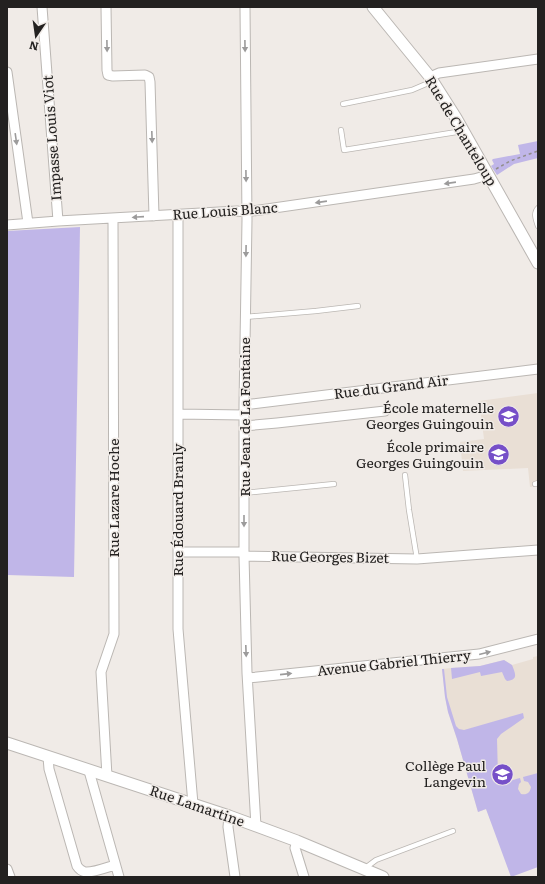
<svg xmlns="http://www.w3.org/2000/svg" width="545" height="884" viewBox="0 0 545 884" font-family="Literata,serif">
  <rect width="100%" height="100%" fill="#f0ebe7"/>
  <!-- built -->
  <path fill="#e9dfd5" d="M538,393v93l-8,1 -2,-19 -65,3 -3,-29 24,-3 -5,-38z
    M538,656v166h-47l-5,-13 -8,3 -21,-73 -9,-27 -3,-15 -3,-28 9,-1 29,-2 24,-6 8,5 21,-6v-2z"/>
  <!-- green -->
  <path fill="#c0b6e8" d="M538,141v17l-24,6 -17,11 -6,-9 3,-2 -2,-4 1,-1 27,-5 -2,-9z
    M80,227l-6,350 -67,-2v-344z
    M504,660l8,5c3,8 7,15 -5,16l-2,-2 -3,-7 -21,4 -1,-4 -28,7 -1,-11 29,-2z
    M442,669h2l3,28 9,29 3,3 5,1 59,-17 1,5 -23,16 -4,5 1,37c5,9 14,4 22,2l1,4 -2,2 -1,5 3,5c6,1 9,-1 10,-7l-3,-5 -4,-1 -1,-4 15,-4v94l-27,10 -25,-68 -8,3 -21,-73 -9,-27 -3,-15z"/>
  <g fill="none" stroke-linecap="round" stroke-linejoin="round">
    <defs>
      <path id="service" d="M343,104l69,-14 21,-9
        M341,130l3,20 119,-19
        M538,208c-5,5 -2,12 0,18
        M245,317l71,-6 42,-5
        M405,475l4,35 8,49
        M535,484l3,-1
        M244,493l90,-9
        M364,869l12,-9 77,-29"/>
      <path id="minor" d="M42,7l16,214
        M106,7l1,63 1,5 5,1 32,-1 4,2 1,5 4,134
        M245,7l2,213 -3,185v151l3,117 9,153
        M7,72l21,151
        M430,77l9,-4 99,-14
        M178,215v414l15,175
        M7,225l51,-4 179,-10 9,1 228,-33 14,-4
        M244,405l294,-36
        M178,414l66,1
        M244,426l33,-3 108,-12
        M178,552h66
        M244,556l173,3 121,-9
        M248,678l231,-24 59,-15
        M48,757l1,12 28,97c2,3 4,5 8,6 7,1 23,-5 30,-7
        M89,771l30,106
        M107,776l-6,-104 13,-38 -1,-416
        M229,816l-1,11 7,50
        M297,841l-2,7 9,29
        M7,869l3,8"/>
      <path id="tertiary" d="M373,7l57,70 26,41 82,145
        M7,743l222,73 68,25 86,36"/>
    </defs>
    <!-- service casing -->
    <use href="#service" stroke="#bbb7b3" stroke-width="6"/>
    <!-- minor casing -->
    <use href="#minor" stroke="#bbb7b3" stroke-width="11"/>
    <!-- tertiary casing -->
    <use href="#tertiary" stroke="#bbb7b3" stroke-width="13"/>
    <!-- path -->
    <path stroke="#918e8b" stroke-width="1.5" stroke-dasharray="3 3" stroke-linecap="butt" d="M496,169l14,-8 28,-10"/>
    <!-- service -->
    <use href="#service" stroke="#fff" stroke-width="4.5"/>
    <!-- minor -->
    <use href="#minor" stroke="#fff" stroke-width="9"/>
    <!-- tertiary -->
    <use href="#tertiary" stroke="#fff" stroke-width="11"/>
  </g>
  <!-- one-way arrows -->
  <defs><path id="oneway-solid" d="M-6-.8H1V-3.2L6.5 0L1 3.2V.8H-6Z"/></defs>
  <g fill="#9c9b9b">
    <use href="#oneway-solid" transform="translate(107 46) rotate(89)"/>
    <use href="#oneway-solid" transform="translate(245 46) rotate(89)"/>
    <use href="#oneway-solid" transform="translate(152 137) rotate(88)"/>
    <use href="#oneway-solid" transform="translate(16 139) rotate(82)"/>
    <use href="#oneway-solid" transform="translate(246 176) rotate(89)"/>
    <use href="#oneway-solid" transform="translate(450 183) rotate(172)"/>
    <use href="#oneway-solid" transform="translate(321 202) rotate(172)"/>
    <use href="#oneway-solid" transform="translate(138 217) rotate(176)"/>
    <use href="#oneway-solid" transform="translate(246 251) rotate(91)"/>
    <use href="#oneway-solid" transform="translate(244 521) rotate(90)"/>
    <use href="#oneway-solid" transform="translate(246 651) rotate(88)"/>
    <use href="#oneway-solid" transform="translate(485 653) rotate(-14)"/>
    <use href="#oneway-solid" transform="translate(286 674) rotate(-6)"/>
  </g>
  <!-- icons -->
  <defs>
    <symbol id="school-disc" viewBox="-11 -11 22 22"><circle r="9.5" fill="#764fc8" stroke="#f0ebe7"/><path d="M0-5L7-2L0 1L-7-2ZM-4 1L0 2.5L4 1V4Q0 6-4 4Z" fill="#fff"/></symbol>
  </defs>
  <g fill-rule="evenodd">
    <use href="#school-disc" x="496" y="404" width="25" height="25"/>
    <use href="#school-disc" x="486" y="442" width="25" height="25"/>
    <use href="#school-disc" x="490" y="762" width="25" height="25"/>
  </g>
  <g text-anchor="middle" stroke-width="3" stroke-linejoin="round" paint-order="stroke">
    <!-- street labels -->
    <g font-size="14" fill="#232120" stroke="#f0ebe7">
      <text transform="translate(461 131) rotate(59)" y="5">Rue de Chanteloup</text>
      <text transform="translate(52 138) rotate(-94)" y="5">Impasse Louis Viot</text>
      <text transform="translate(225 211) rotate(-4)" y="5">Rue Louis Blanc</text>
      <text transform="translate(391 387) rotate(-7)" y="5">Rue du Grand Air</text>
      <text transform="translate(245 417) rotate(-90)" y="5">Rue Jean de La Fontaine</text>
      <text transform="translate(114 498) rotate(-90)" y="5">Rue Lazare Hoche</text>
      <text transform="translate(178 510) rotate(-90)" y="5">Rue Édouard Branly</text>
      <text transform="translate(330 557) rotate(1)" y="5">Rue Georges Bizet</text>
      <text transform="translate(394 663) rotate(-6)" y="5">Avenue Gabriel Thierry</text>
      <text transform="translate(197 806) rotate(19)" y="5">Rue Lamartine</text>
    </g>
    <!-- poi labels -->
    <g font-size="14" fill="#232120" stroke="#f0ebe7" text-anchor="end">
      <text x="494" y="413">École maternelle<tspan x="494" dy="16">Georges Guingouin</tspan></text>
      <text x="484" y="452">École primaire<tspan x="484" dy="16">Georges Guingouin</tspan></text>
      <text x="486" y="771">Collège Paul<tspan x="486" dy="16">Langevin</tspan></text>
    </g>
  </g>
  <!-- border -->
  <rect width="545" height="884" fill="none" stroke="#232120" stroke-width="16"/>
  <!-- north arrow -->
  <g transform="translate(36 36) rotate(193)" stroke="#f0ebe7" stroke-width="3" paint-order="stroke">
  <path d="M0-3L7 15L0 10L-7 15Z" fill="#232120"/>
  <text y="-6" font-size="11" font-weight="bold" text-anchor="middle" fill="#232120">N</text>
  </g>
</svg>
